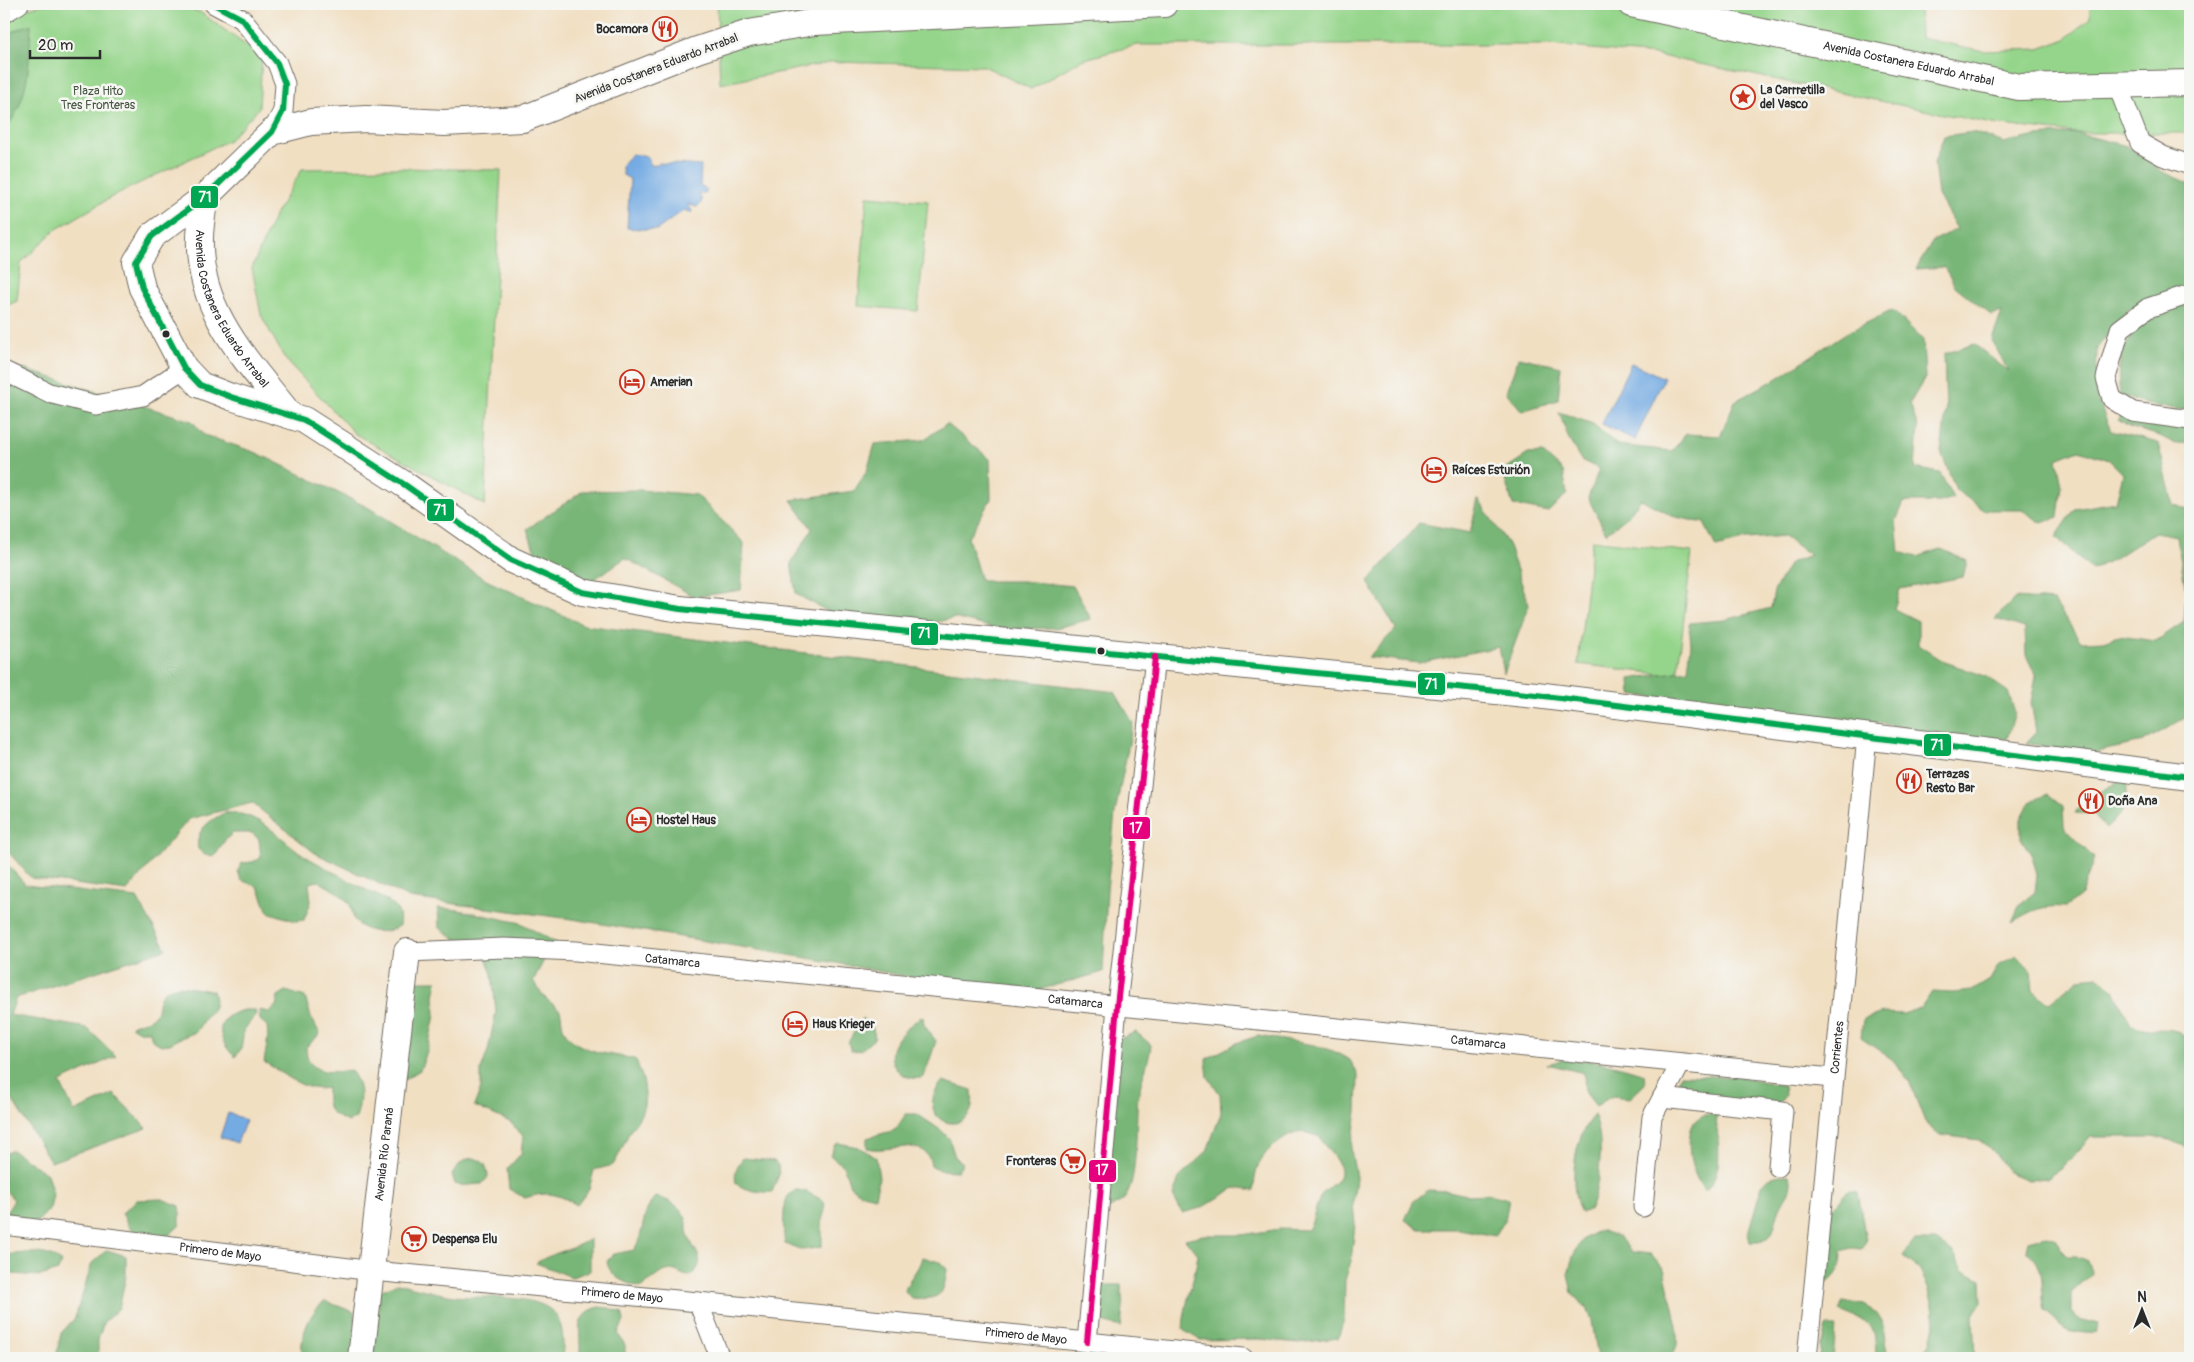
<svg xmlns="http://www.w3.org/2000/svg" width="2194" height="1362" viewBox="0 0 2194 1362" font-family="Pangolin,sans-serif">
  <rect width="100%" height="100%" fill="#f6f6f2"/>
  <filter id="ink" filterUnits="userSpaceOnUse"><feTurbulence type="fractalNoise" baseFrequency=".02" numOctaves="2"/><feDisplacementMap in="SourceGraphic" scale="10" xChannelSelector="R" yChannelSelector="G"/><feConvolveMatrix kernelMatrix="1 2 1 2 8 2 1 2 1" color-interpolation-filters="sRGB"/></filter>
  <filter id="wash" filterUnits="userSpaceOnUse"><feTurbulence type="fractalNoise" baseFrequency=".0096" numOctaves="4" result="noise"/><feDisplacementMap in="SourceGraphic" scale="20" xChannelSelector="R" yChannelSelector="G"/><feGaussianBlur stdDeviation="1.12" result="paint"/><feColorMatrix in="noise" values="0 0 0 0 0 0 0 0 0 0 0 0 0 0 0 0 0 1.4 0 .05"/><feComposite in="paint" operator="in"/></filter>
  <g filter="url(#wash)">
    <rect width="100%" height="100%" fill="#f1dfc2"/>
    <!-- green -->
    <path fill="#95d58b" stroke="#60805b" d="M45,4h122l33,8 62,45 -3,51 -30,32 -112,54 -62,36 -34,33 -4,38 -13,6v-280l16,-17z
      M717,4h1202l1,34 64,13 55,-2 27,-10 24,-21v-14h100v129h-114l-84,-9 -336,-69 -107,-10h-412l-56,15 -50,29 -47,-23 -151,-4 -113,22z
      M399,168l102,2 -16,335 -130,-71 -70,-75 -24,-44 -9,-47 22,-51 28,-48z
      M867,196l61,5 -10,110 -60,-5z
      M1592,540l100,12 -15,124 -99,-12z"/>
    <!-- forest -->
    <path fill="#78b677" stroke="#527051" d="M31,24c-2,39 -1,75 -27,107v-96z
      M1973,132l31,11 33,-7 39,-3 51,13 34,25 29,13v110l-62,16 -31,38 -1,48 15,35 47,12 15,61 17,7v204l-47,27 -56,12 -61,-11 10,-11 -5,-30 5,-26 -10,-21 -1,-27 -30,-9 20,-21 39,3 27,41 23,-1 15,-5 37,5 28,-19 2,-29 -9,-57 -22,-4 -40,26 -23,12 -36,-33 19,-28 41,-7 7,-28 -14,-14 -30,-10 -22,9 5,27 -4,31 -16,6 -20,-13h-38l-28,-20 -15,-38 5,-41 -2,-57 30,-10 34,27 -16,-31 10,-28 -11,3 -36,-29 -11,-19 -28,2 17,-28 24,-12 -19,-34 -4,-32 10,-27z
      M2190,303v108l-46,-7 -24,-9c-8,-56 20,-77 70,-92z
      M1893,310l30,30 2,38 -15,25 8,25 -3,40 25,5 13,25 -13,4h-36l-8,19 3,31 18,5 24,-8 26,12 -4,16 -63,12 -6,20 24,12v24l24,16 43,15 23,16 7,20 -8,27 -46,-2 -105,-18 -44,-3 -90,-12 -50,-3 -41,-7 -1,-15 58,-9 3,-26 -2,-21 36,-3 46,-12 3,-17 16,-28 20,-8 -26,-19 -37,3 -31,8 -12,-24 -32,-7 -31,-17 -15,19 -20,15 -18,-35 11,-29 -18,-9 -12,-20 -10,-28 34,12 24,21 55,6 14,-17 34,2 15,-35 43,-23 68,-45z
      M1519,357l42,10 -3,33 -36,11 -16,-19z
      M4,363l188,58 12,14 53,18 112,55 119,73 96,44 531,67 18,31 -18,90 -8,77 -4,82 -68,19 -131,-15 -73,-14 -259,-43 -163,-21 -94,-45 -63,-50 -63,16 -62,72 -96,-13 -27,-31z
      M2123,414l67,12v16l-14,2 -16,-8 -31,-9 -11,-7z
      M947,424l43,35 1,40 -23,39 13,43h41l51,5 18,33 -35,9 -58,1 -44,-11 -39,9 -68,-5 -51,-28 -5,-31 21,-34 -21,-29 63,-9 13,-20 8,-27 48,-4z
      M1543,453l20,18 4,23 -19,18 -35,-7 -11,-34 26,-17z
      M640,490l57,5 47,48 -3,47 -46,7 -70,-39 -40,28 -48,-28 -10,-29 56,-38z
      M1478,499l30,45 21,61 -25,68 -5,-26 -80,16 -51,-6 28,-28 -28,-47 51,-59 51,10z
      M2121,779l5,1c3,27 -1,30 -20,49l-12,-15 -19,-1 12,-16 18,-7z
      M2048,794l15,12 1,20 2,4 28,28 -13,37 -15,12c-24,-2 -34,3 -54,15l8,-18 15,-12 2,-18 -5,-18 -11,-18v-19l9,-17z
      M224,813c37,-3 57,29 86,46 25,14 52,29 78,42 10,7 13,12 11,25 -11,8 -33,8 -43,-4 -5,-6 -3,-16 -9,-21 -8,-9 -19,-14 -29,-20l-9,2 2,19 -7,18 -9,1 -27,-9 -10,-25 -17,-7 -3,-9 4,-8 10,-1 9,-4 -2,-19 -7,-6h-19l-8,7 -10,16 -10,-1 -7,-6c-3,-19 11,-28 26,-36z
      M4,861l22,24 111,13 29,51 -150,49 -6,17 77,13 29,28 -56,26 14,30 40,-18 33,34 -96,34 -38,-61 -9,-8z
      M438,908l21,2 62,13 35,20 -5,4 -18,34 12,17 15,12c2,6 1,14 4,20 11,23 49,24 71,29 8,17 15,38 5,57 -3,6 -8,11 -11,17 -5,11 -9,21 -16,32l-19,5 -5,19 -12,16c-21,-12 -29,-14 -52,-7l-16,-9 -2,-20 14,-15 2,-18 -13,-14 -36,-16 7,-18v-18l7,-19 8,-40 -4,-37 -6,-17 -12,-14 -19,-4 -16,-12z
      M2017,956l14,15 2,19 15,13 31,-24 19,-2 16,13 17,35c6,1 13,4 19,4 16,1 29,-3 40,13v107l-19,-9 -19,-3h-61l-27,29 -17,12 -19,2 -20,-8 -11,-17 -18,-15 -39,-5 -15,-13 -16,-41 -16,-21 -32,-22 2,-19 20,-6 20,1 18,-6 11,-16 20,1 20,-2 18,-11 9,-16z
      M417,981h20l-3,15 1,19 -8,37 -7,18 -16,10 5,-93z
      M180,986l33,5 2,9 -2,10 -7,6 -10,16 -18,7 -8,5 -9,1 -9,-5 -2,-9h-11l-8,-5c7,-4 14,-4 19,-7 15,-9 -1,-29 30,-33z
      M286,991l19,6 6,20 9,17 -14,13c0,26 23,27 44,23 13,14 11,31 6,48l-8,4c-20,-9 -22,-12 -21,-34 -23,5 -44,-16 -63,-26 2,-13 5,-23 3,-36l-7,-6 -1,-10 10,2 7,-6 2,-10z
      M245,1010h10l1,4 -12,16 -3,19 -6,8c-20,-19 -21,-42 10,-47z
      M923,1016l1,9 12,16 -12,36c-18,6 -36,-9 -32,-27 3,-12 20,-28 31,-34z
      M862,1018l11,10 2,10 -14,12 -10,1 -3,-8z
      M1136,1032l15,13c-2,18 -10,34 -13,52 -3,22 1,86 -14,102 -4,4 -11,7 -16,10l9,-169z
      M1258,1036l56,9 19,6 17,9 8,15 -1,37 -6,38 5,27 -3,27 2,20 -4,37 -6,19 -1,39 -6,19 -40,5 -38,-4 -60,1 -17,-10c1,-27 12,-50 15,-76l-13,-15 18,-4h39l38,-6 28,1c6,-11 8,-26 14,-36 6,-9 19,-11 18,-24 -1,-11 -15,-21 -20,-33l-19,-6c-30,11 -47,27 -47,60l-19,-3 -34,20 -19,5 -9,-17 6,-18 28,-27 14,-38 -1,-19 -12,-17 -2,-18 33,-17z
      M1566,1059c27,1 52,6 78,15l1,10 -15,14 -18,-2 -16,10 -11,-14 -1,-19 -37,-9z
      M1680,1075l62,2 42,9 1,10 -6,7 -105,-3z
      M943,1081l29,9c0,8 2,17 -3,24 -16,23 -55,-1 -26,-33z
      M906,1114h11l25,17 7,7 6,19 8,6 -6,8 -18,-1 -8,-5c-5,-31 -44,-11 -64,-17v-10l28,-8z
      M1594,1115c11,21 6,72 -4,94l-9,4c-13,-26 -8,-77 13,-98z
      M1704,1115h12c1,24 10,58 -11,76 -13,-15 -19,-42 -14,-62 1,-7 7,-11 13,-14z
      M838,1143l20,4 18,10 3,21 -4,19 -13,-3 -12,-8 -6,-19 -14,-12 4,-9z
      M12,1150l35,24 6,20 -3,15 -13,13 -33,-5 10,-17 -10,-11v-35z
      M474,1158c11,4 13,7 14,19l-6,7c-10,0 -18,3 -27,0l-3,-9c6,-10 10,-16 22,-17z
      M743,1158l31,3 4,4 1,10 -7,17c-13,1 -25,-2 -36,-8 -2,-11 0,-17 7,-26z
      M1779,1175h11c4,15 -4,20 -10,33 -7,18 -4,36 -30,34l-2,-9 14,-48 7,-7z
      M796,1190l9,1 19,10 1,9 -3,10v27l-19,3 -18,-6c-2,-10 -3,-42 4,-49 2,-2 4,-3 7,-5z
      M1428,1190l20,1 19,4 22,-1 20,5 -4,21 -10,16 -36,-7h-39l-15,-9 8,-18z
      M1848,1191l10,1 8,49 -5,8 -9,-1 -10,3c0,14 -3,24 -15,32l-9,-5 11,-66z
      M655,1197c13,2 26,9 31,22 2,5 0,10 2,16 5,16 21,25 3,41 -8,0 -10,-3 -16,-5 -12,-4 -24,11 -34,16 -15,-3 -32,-10 -34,-26l7,-7 20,-4c11,-17 7,-38 21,-53z
      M162,1199l18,7v19l-14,13 -19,-2 -17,-7 -8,-16 15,-13z
      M1600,1230l19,7 13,15 19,2 13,15 13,57v19l-5,13h-74l-6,-37 -6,-16 -1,3 -13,-15 -4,-19 5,-18 10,-17z
      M2047,1236l10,3 3,10 7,7h9l11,5 5,13 -21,19v19l8,7 20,5 -3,9c-10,1 -28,-1 -36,-8 -6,-4 -9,-10 -15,-14 -6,-24 3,-45 -19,-60l2,-10z
      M590,1239v32l-18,6 -36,-14c19,-12 35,-12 54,-24z
      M1915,1240h21l17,13 11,18 17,9 1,22 -9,14 2,42h-56l12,-15 4,-19 -2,-18 -5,-19 -9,-18 -16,-13z
      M107,1250l19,6v20l-7,32 -15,14 -6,18v18h-38l-3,-6 4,-19 14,-15 17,-55z
      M12,1254c17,-1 35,-4 49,8l-3,9 -18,5 -27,-2 -9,2v-18z
      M922,1257l18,5 7,7c-3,28 -8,31 -36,29l-6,-7c3,-13 14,-20 17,-34z
      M398,1283c18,5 37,10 56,13 26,3 78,-3 98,15 12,11 12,32 10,47h-189l7,-67z
      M1102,1285h19l2,23 -2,19 -19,-5 -6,-19z
      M325,1301l29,11 2,46h-54c-3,-19 7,-46 23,-57z
      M1843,1302l20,3 14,8 5,8 6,37h-12c-1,-38 -4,-33 -36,-47z
      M598,1307l11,1 13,4 2,9 -6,13 7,11v13h-46c5,-22 -10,-40 19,-51z
      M1826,1327h10l-3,31h-13l1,-13z"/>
    <!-- water -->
    <path fill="#75abe3" stroke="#506b87" d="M632,154l14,2 6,10 7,-3 42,3 -1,20 4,1 3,3 -2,3h-7l4,7 -2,5 -4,2 -8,-3 4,7 -1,2 -7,-3 -27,20 -30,-2 3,-49 -7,-4c-3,-11 1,-14 9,-21z
      M1631,363l33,15 -29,62 -33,-16z
      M228,1113l18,7 -9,23 -17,-6z"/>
  </g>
  <g filter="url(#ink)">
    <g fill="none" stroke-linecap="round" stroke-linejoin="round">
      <defs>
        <g id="street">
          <path d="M214,4l28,15 35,44 8,21 -2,27 -11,21"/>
          <path d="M4,13l15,-9"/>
          <path d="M2117,84l23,59 23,13 27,9"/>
          <path d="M2190,294l-42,14 -28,21 -14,49 6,21 21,13 57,8"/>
          <path d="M4,371l45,22 47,12 47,-9 41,-28"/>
          <path id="s1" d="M407,952l97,-4 72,3 1256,127"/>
          <path d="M1662,1098l121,13 -5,56"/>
          <path d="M1643,1207l9,-90 29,-54"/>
          <path id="s2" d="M4,1225l369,46 325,31 545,56"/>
          <path d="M698,1302l22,56"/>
          <path d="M1087,1342l30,-336 38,-349"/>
          <path id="s3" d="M1807,1358l60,-622"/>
        </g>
        <g id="secondary">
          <path d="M1164,4l-349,18 -66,11 -52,17 -174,69 -79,4 -78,-4 -55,3 -39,10 -67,65 -53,39 -16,26 6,26 42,80 16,17 31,12 73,23 101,65 106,75 71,32 98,17 856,86 654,82"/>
          <path id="s4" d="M1631,4l388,83 171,-4"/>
          <path id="s5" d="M205,197c-2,13 -5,28 -5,41 -3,72 48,124 89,176"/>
          <path id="s6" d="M361,1358l46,-406"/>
        </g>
      </defs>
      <!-- street casing -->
      <use href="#street" stroke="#706a60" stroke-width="21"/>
      <!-- secondary casing -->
      <use href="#secondary" stroke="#706a60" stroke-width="28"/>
      <!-- street -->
      <use href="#street" stroke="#fff" stroke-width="19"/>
      <!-- secondary -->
      <use href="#secondary" stroke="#fff" stroke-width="26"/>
      <defs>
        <path id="bus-1" d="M214,4l28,15 35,44 8,21 -2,27 -11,21 -67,65 -53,39 -16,26 6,26 42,80 16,17 31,12 73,23 101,65 106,75 71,32 98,17 856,86 654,82"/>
        <path id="bus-2" d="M1087,1342l30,-336 38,-349"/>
      </defs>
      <!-- bus-1 casing -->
      <use href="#bus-1" stroke="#f6f6f2" stroke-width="10"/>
      <!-- bus-2 casing -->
      <use href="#bus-2" stroke="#f6f6f2" stroke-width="10"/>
      <!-- bus-1 -->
      <use href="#bus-1" stroke="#00a651" stroke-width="6"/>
      <!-- bus-2 -->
      <use href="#bus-2" stroke="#e5007d" stroke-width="6"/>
    </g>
  </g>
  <!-- icons -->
  <defs>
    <symbol id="restaurant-ring" viewBox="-11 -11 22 22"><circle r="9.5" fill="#f6f6f2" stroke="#c8321e" stroke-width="1.5"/><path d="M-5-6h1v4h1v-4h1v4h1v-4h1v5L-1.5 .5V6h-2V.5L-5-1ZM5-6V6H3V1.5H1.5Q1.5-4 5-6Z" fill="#c8321e"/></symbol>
    <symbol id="sight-ring" viewBox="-11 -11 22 22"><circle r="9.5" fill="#f6f6f2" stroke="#c8321e" stroke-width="1.5"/><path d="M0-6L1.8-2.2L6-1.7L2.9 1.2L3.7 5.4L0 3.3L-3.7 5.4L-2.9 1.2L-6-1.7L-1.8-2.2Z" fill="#c8321e"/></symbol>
    <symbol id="hotel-ring" viewBox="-11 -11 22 22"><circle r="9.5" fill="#f6f6f2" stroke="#c8321e" stroke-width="1.5"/><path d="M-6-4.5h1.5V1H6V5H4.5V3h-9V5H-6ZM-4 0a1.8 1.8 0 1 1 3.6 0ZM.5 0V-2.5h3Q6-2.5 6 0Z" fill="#c8321e"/></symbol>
    <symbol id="supermarket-ring" viewBox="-11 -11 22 22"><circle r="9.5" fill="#f6f6f2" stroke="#c8321e" stroke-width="1.5"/><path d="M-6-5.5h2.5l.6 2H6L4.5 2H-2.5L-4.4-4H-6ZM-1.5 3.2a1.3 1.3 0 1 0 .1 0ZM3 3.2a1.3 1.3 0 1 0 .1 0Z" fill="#c8321e"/></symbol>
  </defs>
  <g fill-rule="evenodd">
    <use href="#restaurant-ring" x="651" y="15" width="28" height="28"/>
    <use href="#sight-ring" x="1729" y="83" width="28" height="28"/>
    <use href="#hotel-ring" x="618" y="368" width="28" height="28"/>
    <use href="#hotel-ring" x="1420" y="456" width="28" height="28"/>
    <use href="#restaurant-ring" x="1895" y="767" width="28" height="28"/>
    <use href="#restaurant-ring" x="2077" y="787" width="28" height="28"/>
    <use href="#hotel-ring" x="625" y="806" width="28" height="28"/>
    <use href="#hotel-ring" x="781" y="1010" width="28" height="28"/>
    <use href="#supermarket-ring" x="1059" y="1147" width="28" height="28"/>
    <use href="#supermarket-ring" x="400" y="1225" width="28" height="28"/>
  </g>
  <!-- markers -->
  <g fill="#2b2b2b" stroke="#f6f6f2" stroke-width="2">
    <circle cx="166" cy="334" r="4.5"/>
    <circle cx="1101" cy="651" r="4.5"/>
  </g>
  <g text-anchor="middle" stroke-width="5" stroke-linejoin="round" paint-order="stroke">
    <!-- poi labels -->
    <g font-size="12" font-weight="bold" fill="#2b2b2b" stroke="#f6f6f2" text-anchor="start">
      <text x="648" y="33" text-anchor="end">Bocamora</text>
      <text x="1760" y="94">La Carrretilla<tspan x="1760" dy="14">del Vasco</tspan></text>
      <text x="650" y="386">Amerian</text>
      <text x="1452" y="474">Raíces Esturión</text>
      <text x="1926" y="778">Terrazas<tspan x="1926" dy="14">Resto Bar</tspan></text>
      <text x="2108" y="805">Doña Ana</text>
      <text x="656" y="824">Hostel Haus</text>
      <text x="812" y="1028">Haus Krieger</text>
      <text x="1056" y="1165" text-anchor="end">Fronteras</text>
      <text x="432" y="1243">Despensa Elu</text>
    </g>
    <!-- street labels -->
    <g font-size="12" fill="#2b2b2b" stroke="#f6f6f2">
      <text dy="4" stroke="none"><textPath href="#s4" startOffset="284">Avenida Costanera Eduardo Arrabal</textPath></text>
      <text transform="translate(656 68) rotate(-21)" y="4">Avenida Costanera Eduardo Arrabal</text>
      <text dy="4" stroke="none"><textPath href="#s5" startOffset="120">Avenida Costanera Eduardo Arrabal</textPath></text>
      <text dy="4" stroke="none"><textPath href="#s1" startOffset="266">Catamarca</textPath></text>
      <text dy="4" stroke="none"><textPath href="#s1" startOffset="671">Catamarca</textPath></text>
      <text dy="4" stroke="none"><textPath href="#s1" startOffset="1076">Catamarca</textPath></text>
      <text dy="4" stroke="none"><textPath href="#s3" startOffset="312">Corrientes</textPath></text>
      <text dy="4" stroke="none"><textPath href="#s6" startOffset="205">Avenida Río Paraná</textPath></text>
      <text dy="4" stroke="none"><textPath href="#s2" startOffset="218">Primero de Mayo</textPath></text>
      <text dy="4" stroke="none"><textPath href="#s2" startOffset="622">Primero de Mayo</textPath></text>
      <text dy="4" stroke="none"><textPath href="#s2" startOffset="1028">Primero de Mayo</textPath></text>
    </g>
    <!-- park labels -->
    <g font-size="12" fill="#465643" stroke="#f6f6f2">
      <text x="98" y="95">Plaza Hito<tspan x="98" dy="14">Tres Fronteras</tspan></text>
    </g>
  </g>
  <g stroke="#f6f6f2" stroke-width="2">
    <rect x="190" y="185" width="29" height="24" rx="5" fill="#00a651"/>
    <rect x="426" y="498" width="29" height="24" rx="5" fill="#00a651"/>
    <rect x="910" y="622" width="29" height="24" rx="5" fill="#00a651"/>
    <rect x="1417" y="672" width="29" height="24" rx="5" fill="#00a651"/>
    <rect x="1923" y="733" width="29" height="24" rx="5" fill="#00a651"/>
    <rect x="1122" y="816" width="29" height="24" rx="5" fill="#e5007d"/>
    <rect x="1088" y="1159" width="29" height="24" rx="5" fill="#e5007d"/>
  </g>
  <g font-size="14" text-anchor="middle" font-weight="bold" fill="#fff">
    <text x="205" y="202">71</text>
    <text x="440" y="515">71</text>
    <text x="924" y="638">71</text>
    <text x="1431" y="689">71</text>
    <text x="1937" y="750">71</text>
    <text x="1136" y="833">17</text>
    <text x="1102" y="1175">17</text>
  </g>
  <!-- margin -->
  <rect width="2194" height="1362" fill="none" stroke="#f6f6f2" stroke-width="20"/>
  <!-- north arrow -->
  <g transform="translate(2142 1310)" stroke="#f6f6f2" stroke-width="4" paint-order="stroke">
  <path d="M0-4L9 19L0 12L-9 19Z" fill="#2b2b2b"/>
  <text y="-8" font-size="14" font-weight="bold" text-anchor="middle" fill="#2b2b2b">N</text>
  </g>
  <!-- scale -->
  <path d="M30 50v8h70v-8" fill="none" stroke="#2b2b2b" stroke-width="2.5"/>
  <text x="38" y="50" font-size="15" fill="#2b2b2b" stroke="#f6f6f2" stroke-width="4" paint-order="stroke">20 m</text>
</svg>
